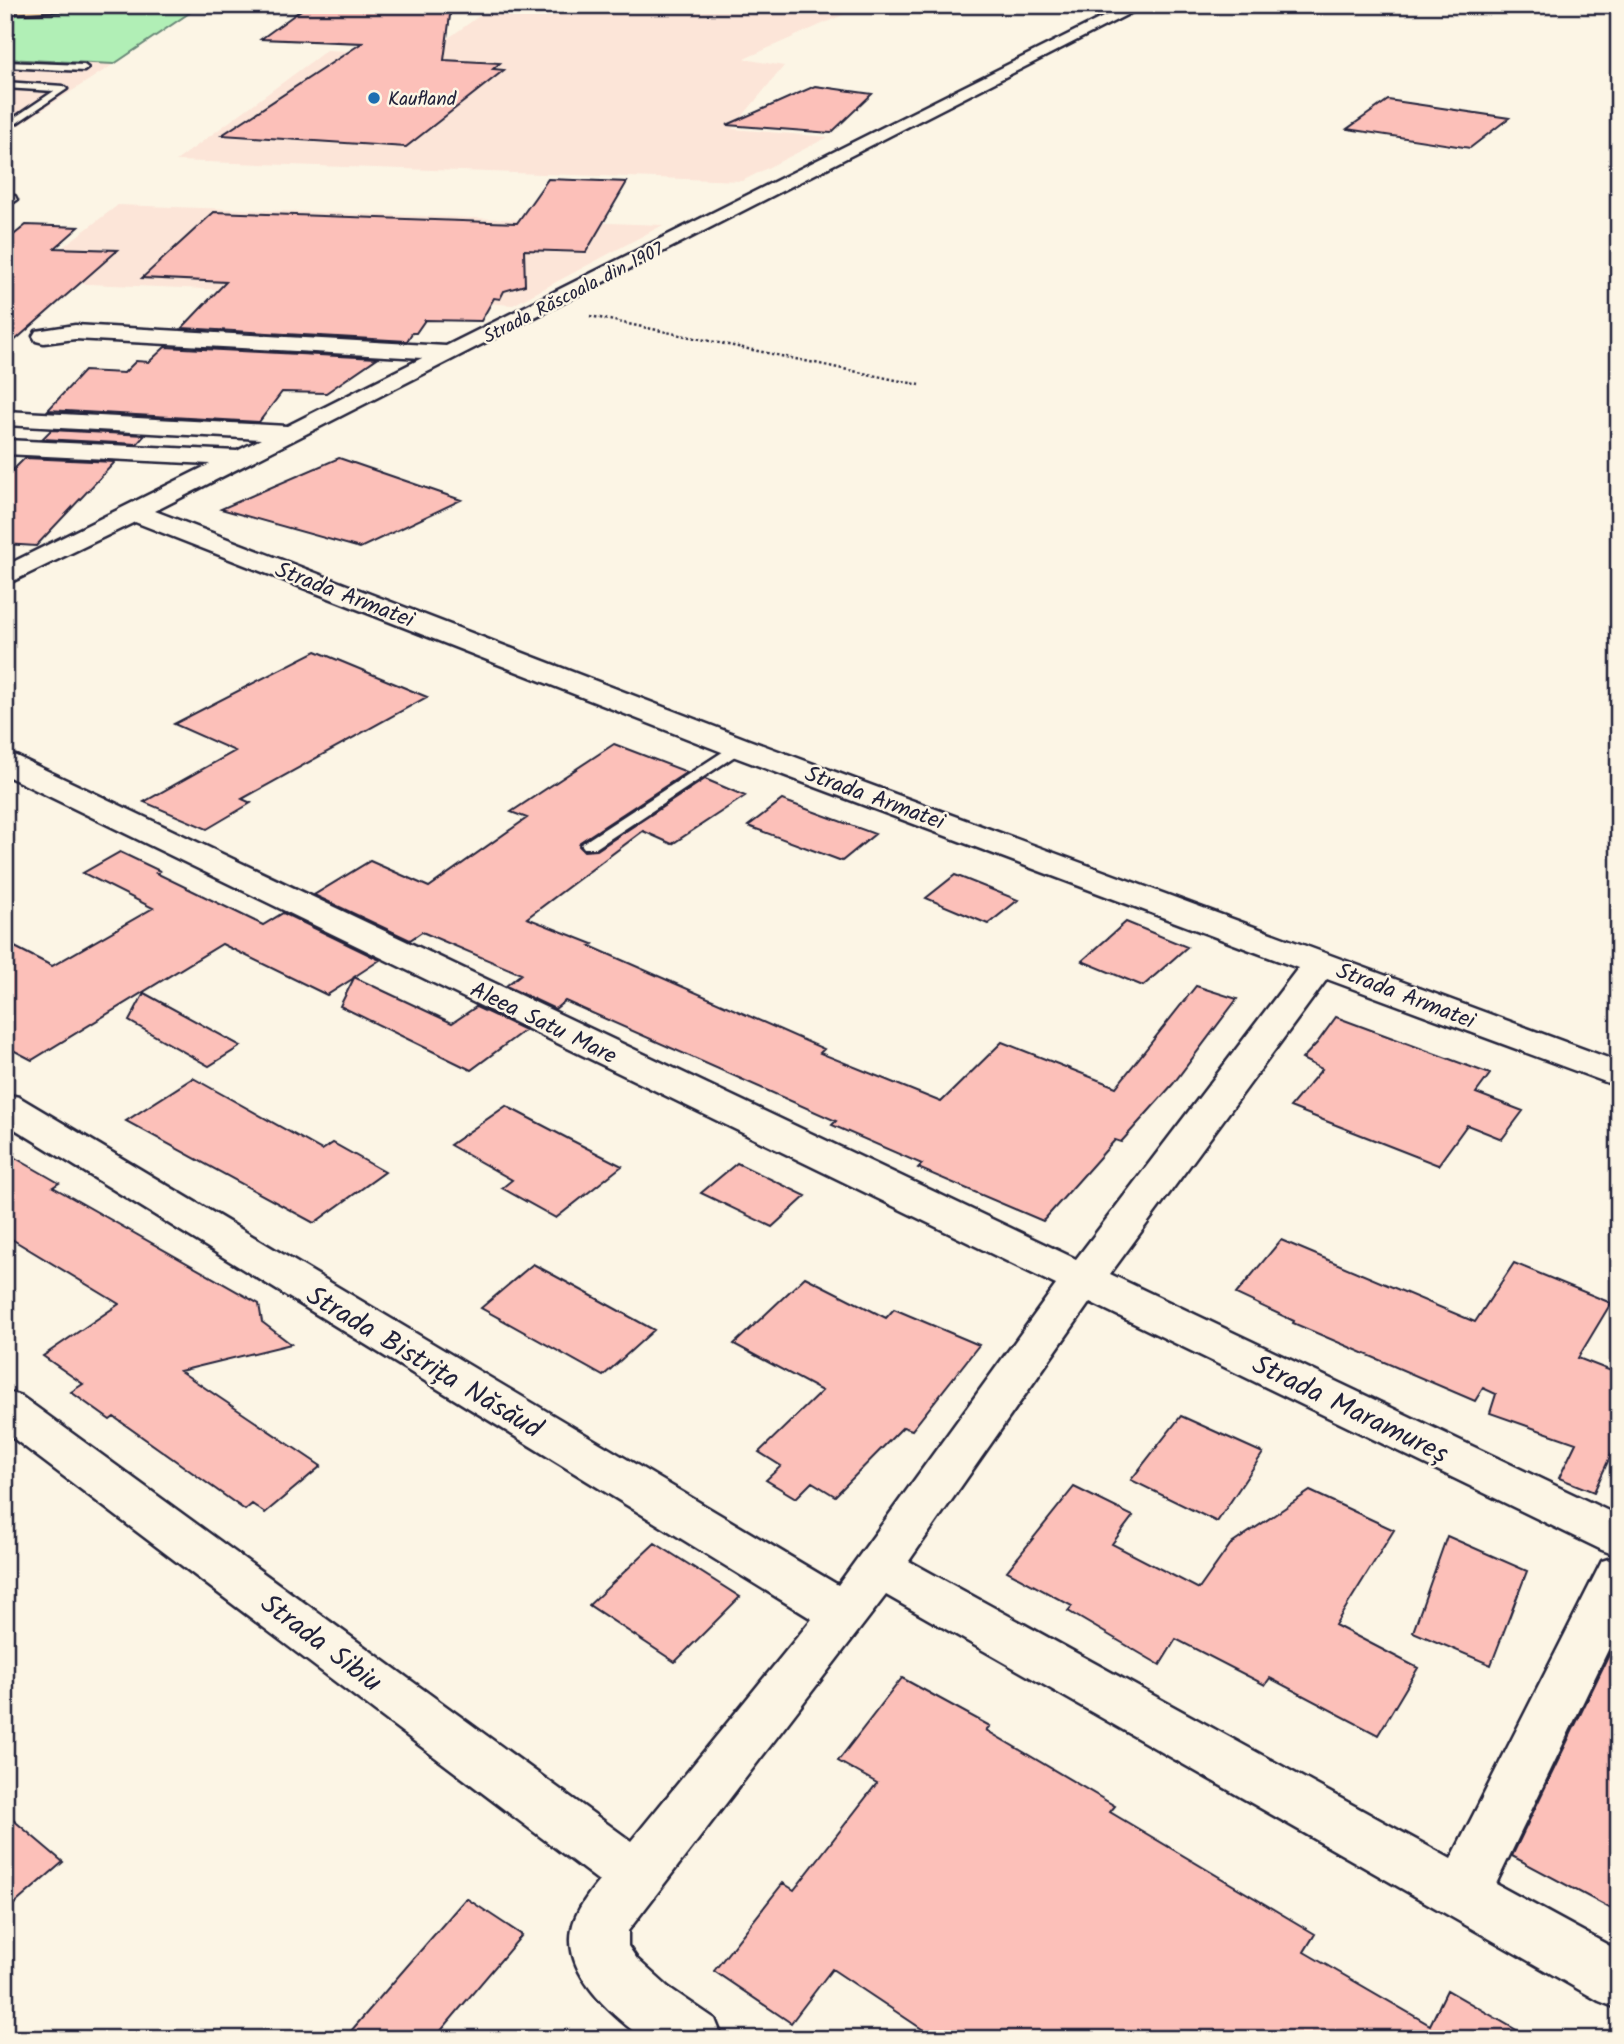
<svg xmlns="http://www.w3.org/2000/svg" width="1624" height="2044" viewBox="0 0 1624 2044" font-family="Kalam,sans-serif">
  <rect width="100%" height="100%" fill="#fcf5e5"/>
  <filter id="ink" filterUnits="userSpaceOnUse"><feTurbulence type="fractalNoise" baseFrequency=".0143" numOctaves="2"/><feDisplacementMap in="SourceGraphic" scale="14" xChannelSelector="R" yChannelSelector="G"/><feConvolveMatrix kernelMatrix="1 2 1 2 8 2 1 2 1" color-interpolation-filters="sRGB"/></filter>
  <g filter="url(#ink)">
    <!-- built -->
    <path fill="#fce5d8" d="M489,5h376l-121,54 40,7 -52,63 96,8 -86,44 -566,-20 151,-111 98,5 61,-44z
      M5,59l109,5 -109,70z
      M118,205l545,20 -150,80 -77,-6 -418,-18z"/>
    <!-- green -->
    <path fill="#b1efb6" stroke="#6a8878" stroke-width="2" d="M62,5h139l-87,59 -109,-5v-51z"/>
    <!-- building -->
    <path fill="#fcc0b9" stroke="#22223b" stroke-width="2" d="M308,5l143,3 -7,52 56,3 -7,6 11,1 -98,77 -184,-12 140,-92 -101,-4z
      M815,86l57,8 -41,39 -104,-8z
      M1388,100l121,18 -39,30 -123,-19z
      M548,179l79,3 -41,70 -62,-2 1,35 -21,6 -4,8 -6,-1 -13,23 -56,-1 -9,13h-4l-5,8 -225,-13 44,-46 -84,-4 72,-66 303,11z
      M26,225l53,2 -24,21 63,2 -113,99v-107z
      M165,347l212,11 -51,35 -44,-1 -23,30 -211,-12 36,-39 40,2 12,-12 13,1z
      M51,430l94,5 -8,9 -95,-5z
      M25,458l90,4 -79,84 -31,-2v-66z
      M339,458l122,42 -101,48 -139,-39z
      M316,651l111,46 -185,102 9,4 -44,26 -63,-27 91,-51 -61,-27z
      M614,744l73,28 -107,70 -1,4 5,5 13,-1 108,-71 40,17 -73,48 -29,-13 -116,87 66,26 -3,2 234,103 -4,4 121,49 61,-60 114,45 80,-101 41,13 -64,85 -52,58 -6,-2 -72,81 -125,-53 4,-4 -90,-39 4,-4 -271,-120 -10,8 -49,-23 15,-12 -99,-42 -12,8 -96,-45 56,-34 59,26 98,-69 -16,-6z
      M782,800l93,34 -33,27 -94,-35z
      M120,852l40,19 -4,2 107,52 20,-12 97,47 -26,17 98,46 24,-16 49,23 -54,40 -131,-64 14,-28 -27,17 -105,-51 -190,116 -27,-14v-104l47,24 101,-58 -70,-35z
      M955,875l63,25 -30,24 -62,-26z
      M1126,922l61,25 -44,39 -61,-25z
      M144,993l97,53 -32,20 -80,-45z
      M1336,1017l154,57 -14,19 47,18 -21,28 -35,-14 -29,40 -148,-58 32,-38 -20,-10 15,-16z
      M193,1078l129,72 11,-7 52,29 -71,51 -188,-102z
      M506,1106l61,32 55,28 -66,52 -54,-30 10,-8 -62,-35z
      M5,1152l54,31 -6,4 206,117 3,18 29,22 -111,27 141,95 -56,47 -13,-9 -7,6 -131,-93 -4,3 -39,-28 12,-8 -40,-28 76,-52 -114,-69z
      M737,1163l69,33 -34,31 -71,-34z
      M1281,1240l194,82 39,-59 97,40 -33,55 41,16v63l-25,55 -35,-14 17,-35 -86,-30 6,-19 -13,-6 -8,13 -182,-78 1,-2 -58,-27z
      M533,1264l61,33 60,33 -51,46 -122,-68z
      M805,1277l81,41 8,-9 85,36 -67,85 -9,-3 -68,69 -23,-14 -16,16 -30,-18 15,-14 -22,-14 63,-61 -88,-47z
      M1181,1416l82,37 -46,69 -86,-42z
      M1074,1487l59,29 -21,28 87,45 31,-44 80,-54 84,39 -59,95 83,43 -40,67 -108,-57 -5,7 -89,-46 -16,26 -92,-54 4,-5 -65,-35z
      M1447,1536l80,35 -36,94 -78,-33z
      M655,1543l85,54 -65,65 -86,-57z
      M1619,1634v279l-107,-57z
      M902,1678l88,48 -4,4 129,76 -5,6 205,122 -11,18 126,73 17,-35 85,49h-595l-105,-70 -41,54 -77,-52 69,-88 11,7 83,-107 -39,-22z
      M5,1813l58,49 -58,50z
      M466,1898l56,37 -88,104h-90z"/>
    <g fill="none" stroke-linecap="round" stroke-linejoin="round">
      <defs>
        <path id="lane" d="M5,62l79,3 4,3 -4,3 -79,-4z
          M5,82l58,4 4,3 -62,42v-7l49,-33 -49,-3z
          M738,742l8,5 -2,3 -148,98h-12l-3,-4z"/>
        <path id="street" d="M1127,5h19l-991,506 594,229 870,322v25l-292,-108 -217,295 509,242v111l-123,257 123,67v58l-20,-8 -713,-406 -258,336v15l9,13 31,28 47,32 8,20h-79c-32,-24 -81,-65 -72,-110 3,-17 16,-35 27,-48l-594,-449v-41l16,5 610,445 181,-222 -807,-496v-29l14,3 819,488 218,-300 -1051,-510v-21l11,2 1060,503 222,-291 -571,-214 -592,-232 -130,63v-19l205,-102 -205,-10v-14l232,11 24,-12 -256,-14v-14l282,15 135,-68 -347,-19 -31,4 -8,-2 -3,-5 3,-5 39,-6 371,21zM1090,1302l512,248 16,6 -16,5 -151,298 -542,-298z
          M5,195l10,1 2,4 -12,8z"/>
        <path id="primary" d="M5,5h64l-7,5 -57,3z"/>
      </defs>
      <!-- lane casing -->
      <use href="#lane" stroke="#22223b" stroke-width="5"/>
      <!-- street casing -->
      <use href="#street" stroke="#22223b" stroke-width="5"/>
      <!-- primary casing -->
      <use href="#primary" stroke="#22223b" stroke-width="6"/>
      <!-- path -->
      <path stroke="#22223b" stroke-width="2.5" stroke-dasharray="2.5 2.5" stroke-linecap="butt" d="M590,316l330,69"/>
      <!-- lane -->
      <use href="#lane" fill="#fcf5e5" fill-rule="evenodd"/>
      <!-- street -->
      <use href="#street" fill="#fcf5e5" fill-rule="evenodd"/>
      <!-- primary -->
      <use href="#primary" fill="#fcdcac" fill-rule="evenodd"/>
    </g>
  </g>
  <!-- markers -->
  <circle fill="#1f6fb2" stroke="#fcf5e5" stroke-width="2.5" cx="374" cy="98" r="7"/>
  <g text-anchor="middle" stroke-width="5" stroke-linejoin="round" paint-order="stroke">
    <!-- far-poi labels -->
    <g font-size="19" fill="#22223b" stroke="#fcf5e5" text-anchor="start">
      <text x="388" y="105">Kaufland</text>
    </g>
    <!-- far-street labels -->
    <g font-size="19" fill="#22223b" stroke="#fcf5e5">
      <text transform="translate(573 292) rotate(-27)" y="7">Strada Răscoala din 1907</text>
    </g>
    <!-- street labels -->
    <g font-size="23" fill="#22223b" stroke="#fcf5e5">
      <text transform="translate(345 594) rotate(21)" y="8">Strada Armatei</text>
      <text transform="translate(875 797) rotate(20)" y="8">Strada Armatei</text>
      <text transform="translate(1406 995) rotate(21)" y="8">Strada Armatei</text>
      <text transform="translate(544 1022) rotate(26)" y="8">Aleea Satu Mare</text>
    </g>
    <!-- near-street labels -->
    <g font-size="28" fill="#22223b" stroke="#fcf5e5">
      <text transform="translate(425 1361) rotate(31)" y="10">Strada Bistrița Năsăud</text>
      <text transform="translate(1351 1408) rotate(26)" y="10">Strada Maramureș</text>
      <text transform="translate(322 1642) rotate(37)" y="10">Strada Sibiu</text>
    </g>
  </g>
  <!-- margin -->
  <rect width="1624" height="2044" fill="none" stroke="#fcf5e5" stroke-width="28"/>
  <rect x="14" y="14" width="1596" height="2016" fill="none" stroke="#22223b" stroke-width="2.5" filter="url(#ink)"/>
</svg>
